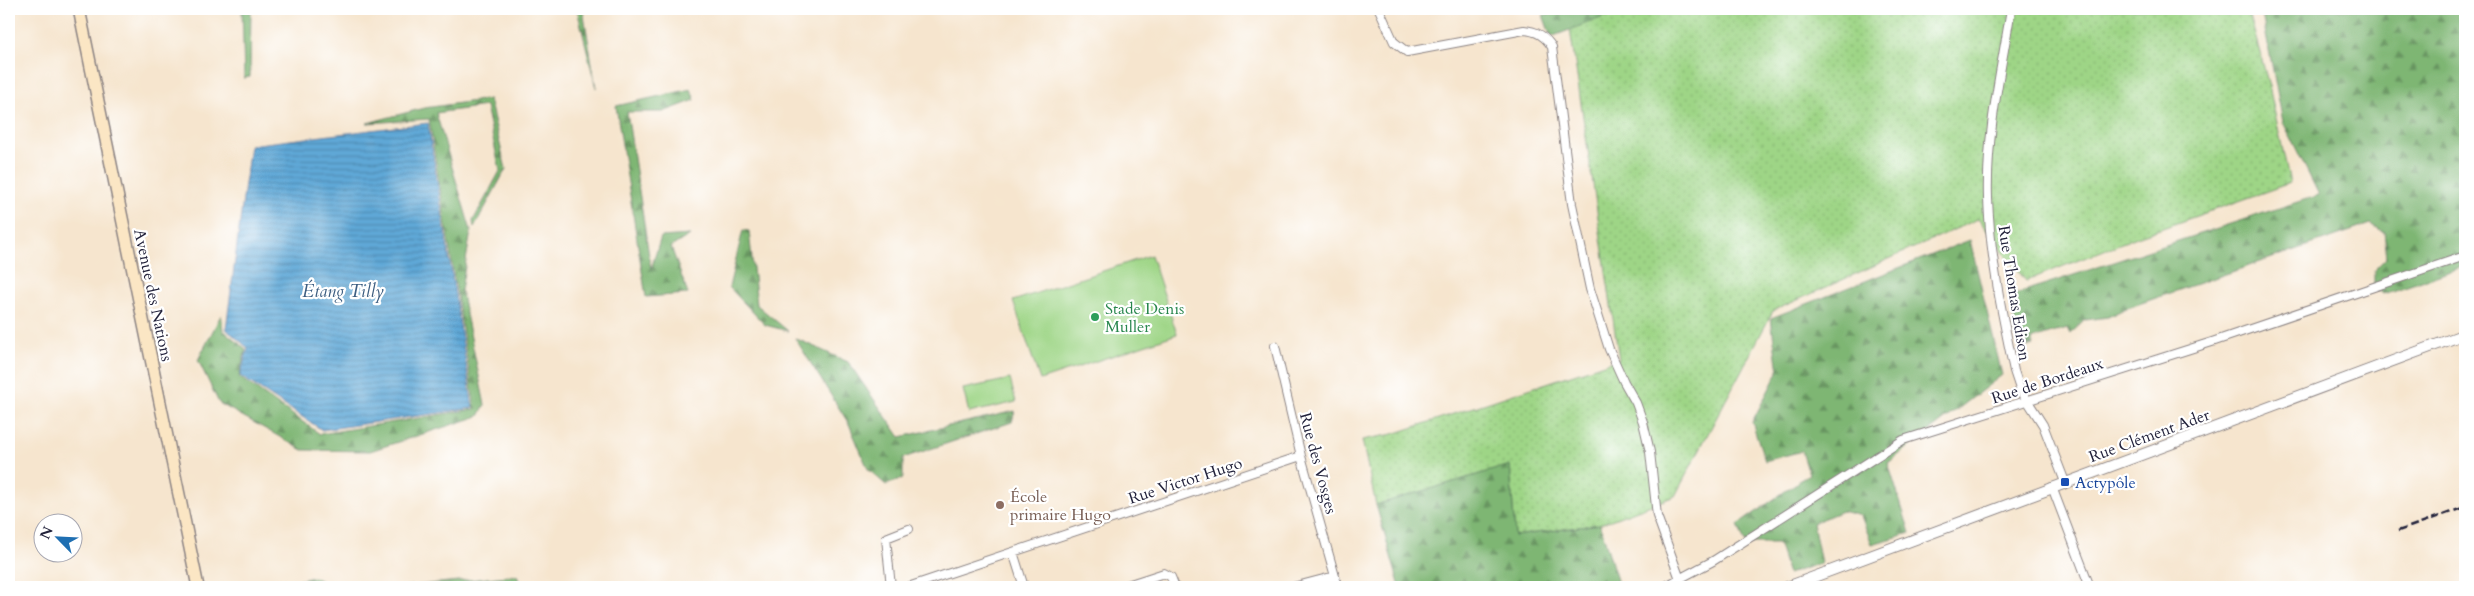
<svg xmlns="http://www.w3.org/2000/svg" width="2474" height="596" viewBox="0 0 2474 596" font-family="Cardo,serif">
  <defs>
    <pattern id="grass-dots" width="8" height="8" patternUnits="userSpaceOnUse" patternTransform="scale(1.25)"><rect width="8" height="8" fill="#9ed586"/><path d="M2 2h.1M6 6h.1" fill="none" stroke="#88b775" stroke-width="1.8" stroke-linecap="round"/></pattern>
    <pattern id="forest-firs" width="22" height="20" patternUnits="userSpaceOnUse" patternTransform="scale(1.25)"><rect width="22" height="20" fill="#7eb673"/><path d="M5 1l3.5 6h-7zM16 11l3.5 6h-7z" fill="#679460"/></pattern>
    <pattern id="water-rules" width="6" height="5" patternUnits="userSpaceOnUse" patternTransform="scale(1.25)"><rect width="6" height="5" fill="#5fa8d7"/><path d="M0 2.5h6" fill="none" stroke="#4e88b0"/></pattern>
  </defs>
  <rect width="100%" height="100%" fill="#fff"/>
  <filter id="ink" filterUnits="userSpaceOnUse"><feTurbulence type="fractalNoise" baseFrequency=".02" numOctaves="2"/><feDisplacementMap in="SourceGraphic" scale="10" xChannelSelector="R" yChannelSelector="G"/><feConvolveMatrix kernelMatrix="1 2 1 2 8 2 1 2 1" color-interpolation-filters="sRGB"/></filter>
  <filter id="wash" filterUnits="userSpaceOnUse"><feTurbulence type="fractalNoise" baseFrequency=".0096" numOctaves="4" result="noise"/><feDisplacementMap in="SourceGraphic" scale="20" xChannelSelector="R" yChannelSelector="G"/><feGaussianBlur stdDeviation="1.12" result="paint"/><feColorMatrix in="noise" values="0 0 0 0 0 0 0 0 0 0 0 0 0 0 0 0 0 1.4 0 .05"/><feComposite in="paint" operator="in"/></filter>
  <g filter="url(#wash)">
    <rect width="100%" height="100%" fill="#f6e5ce"/>
    <!-- grass -->
    <path fill="url(#grass-dots)" stroke="#607c60" d="M1567,9h681l21,77 21,97 -153,54 -111,44 -48,-62 -205,92 -98,185 -75,28 -85,12 -5,-70 -134,39 -14,-65 31,-6 226,-75z"/>
    <!-- forest -->
    <path fill="url(#forest-firs)" stroke="#506c57" d="M242,9h9l-1,68 -6,1z
      M577,9h6l13,79z
      M1574,9h88l-22,7 -18,-6 -71,27 -8,-22z
      M2261,9h204v257l-81,28 -10,-9v-15l13,-13 -3,-25 -13,-8 -247,85 -16,8 -23,3 -15,14 -3,-6 -36,12 2,5 -13,4 -11,-53 310,-101 -36,-73z
      M691,89l4,11 -32,12h-36l24,157 10,-32 29,-2 -19,12 17,47 -42,3 -30,-191z
      M489,99l17,70 -32,59 -1,-7 27,-50 -14,-65 -50,7 35,118 -10,59 24,115 -6,11 -109,35 -67,-1 -84,-47 -21,-43 23,-45 2,15 23,19 -7,28 81,57 155,-25 -46,-290 -62,4 57,-15z
      M743,230l6,1 8,74 31,26 -23,-6 -36,-38z
      M1970,240l32,135 -114,88 22,70 -38,11 -11,-28 -19,-5 -29,12 8,40 -33,11 -10,-31h-33l-7,-18 71,-51 -7,-23 -37,10 -13,-39 26,-50 -7,-54z
      M795,338l53,24 52,75 115,-26 -3,11 -109,36v20l-17,7 -18,-16 -19,-45z
      M1510,465l5,71 85,-12 19,63h-219l-24,-82z
      M517,575l5,12h-121l115,-12z
      M314,577l19,10h-66z"/>
    <!-- garden -->
    <path fill="#9ed586" stroke="#607c60" d="M1151,255l26,79 -137,46 -27,-79z
      M1010,379l6,23 -47,11 -6,-24z"/>
    <!-- water -->
    <path fill="url(#water-rules)" stroke="#406589" d="M428,123l45,285 -151,22 -82,-54 8,-28 -22,-19 24,-184z"/>
  </g>
  <g filter="url(#ink)">
    <g fill="none" stroke-linecap="round" stroke-linejoin="round">
      <defs>
        <path id="minor" d="M1379,9l15,33 13,10 117,-22c13,1 21,6 28,17l20,157 18,85 19,60 15,33 12,21 7,19 7,30 7,64 23,63
          M2011,9c-10,62 -25,126 -23,189 2,59 14,116 26,173l6,18 23,36 22,57
          M1275,346l26,110 37,131
          M2052,487l38,100
          M1013,552l11,35
          M891,587l-5,-49 23,-9
          M908,587l393,-131
          M1121,587l43,-14 7,4 4,10
          M1293,587l42,-11
          M1664,587l49,-26 190,-121 309,-98 253,-86"/>
        <path id="tertiary" d="M1787,587l678,-253"/>
        <path id="secondary" d="M79,9l119,578"/>
      </defs>
      <!-- minor casing -->
      <use href="#minor" stroke="#8c8484" stroke-width="10"/>
      <!-- tertiary casing -->
      <use href="#tertiary" stroke="#8c8484" stroke-width="12"/>
      <!-- secondary casing -->
      <use href="#secondary" stroke="#8c8484" stroke-width="14"/>
      <!-- minor -->
      <use href="#minor" stroke="#fff" stroke-width="8"/>
      <!-- tertiary -->
      <use href="#tertiary" stroke="#fff" stroke-width="10"/>
      <!-- secondary -->
      <use href="#secondary" stroke="#fbe6c4" stroke-width="11"/>
      <!-- rail -->
      <path stroke="#22223b" stroke-width="2.5" stroke-dasharray="8 4" stroke-linecap="butt" d="M2398,531l67,-24"/>
    </g>
  </g>
  <!-- markers -->
  <circle fill="#2e9e5b" stroke="#fff" stroke-width="2" cx="1095" cy="317" r="5"/>
  <rect fill="#1a4fb4" stroke="#fff" stroke-width="2" x="2060" y="477" width="10" height="10" rx="2.5"/>
  <circle fill="#8d6e63" stroke="#fff" stroke-width="2" cx="1000" cy="505" r="5"/>
  <g text-anchor="middle" stroke-width="4.5" stroke-linejoin="round" paint-order="stroke">
    <!-- street labels -->
    <g font-size="16" fill="#22223b" stroke="#fff">
      <text transform="translate(2015 293) rotate(81)" y="6">Rue Thomas Edison</text>
      <text transform="translate(154 295) rotate(78)" y="6">Avenue des Nations</text>
      <text transform="translate(2047 380) rotate(-18)" y="6">Rue de Bordeaux</text>
      <text transform="translate(2149 435) rotate(-20)" y="6">Rue Clément Ader</text>
      <text transform="translate(1319 463) rotate(75)" y="6">Rue des Vosges</text>
      <text transform="translate(1185 480) rotate(-18)" y="6">Rue Victor Hugo</text>
    </g>
    <!-- leisure labels -->
    <g font-size="16" fill="#27864d" stroke="#fff" text-anchor="start">
      <text x="1105" y="314">Stade Denis<tspan x="1105" dy="18">Muller</tspan></text>
    </g>
    <!-- transit labels -->
    <g font-size="16" fill="#164399" stroke="#fff" text-anchor="start">
      <text x="2075" y="488">Actypôle</text>
    </g>
    <!-- education labels -->
    <g font-size="16" fill="#785e54" stroke="#fff" text-anchor="start">
      <text x="1010" y="502">École<tspan x="1010" dy="18">primaire Hugo</tspan></text>
    </g>
    <!-- water labels -->
    <g font-size="18" font-style="italic" fill="#3d5e81" stroke="#fff">
      <text x="343" y="297">Étang Tilly</text>
    </g>
  </g>
  <!-- margin -->
  <rect width="2474" height="596" fill="none" stroke="#fff" stroke-width="30"/>
  <!-- north arrow -->
  <g transform="translate(58 538) rotate(294)"><circle r="24" fill="#ffffff" stroke="#a7a7b1"/>
  <path d="M0-4L9 19L0 12L-9 19Z" fill="#1f6fb2"/>
  <text y="-8" font-size="14" font-weight="bold" text-anchor="middle" fill="#22223b">N</text>
  </g>
</svg>
